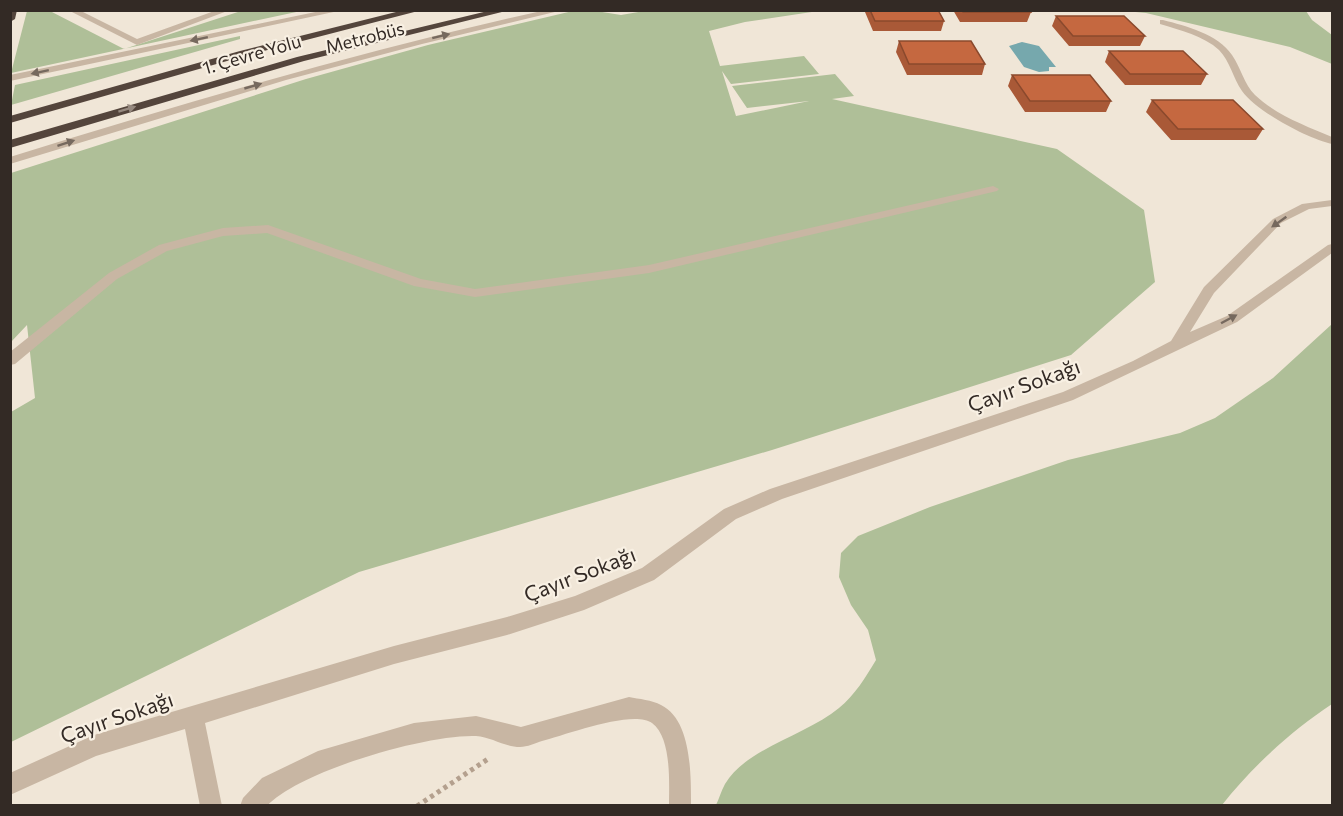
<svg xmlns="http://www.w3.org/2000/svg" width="1343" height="816" viewBox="0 0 1343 816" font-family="Commissioner,sans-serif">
  <rect width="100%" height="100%" fill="#f0e6d7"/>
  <!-- green -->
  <path fill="#afbf98" d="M577,10l19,1 25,4 29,-5h175l-80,12 -36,9 11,35 84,-10 15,18 -88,10 -9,-13 14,45 73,-15 -62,7 -15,-22 103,-12 19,22 -22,3 225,50 87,61 11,72 -84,73 -299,95 -413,122 -348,170v-330l24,-14 -8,-73 -16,17v-169l295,-94 122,-34z
    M27,11h23l74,38 117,-38h60l-290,62z
    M1125,11h181l6,9 20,15v29l-42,-17 -144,-34z
    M240,36v3l-229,66 4,-20z
    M1332,324v380c-41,27 -79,62 -110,101h-506c3,-6 5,-14 9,-21 21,-36 82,-49 114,-76 16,-13 26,-30 37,-48l-8,-30 -17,-25 -12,-28 2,-24 17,-17 72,-29 138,-47 112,-27 35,-15 58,-40z"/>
  <!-- water -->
  <path fill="#76a8ad" d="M1022,42l17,4 17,21h-7v4l-10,1 -15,-5 -15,-21z"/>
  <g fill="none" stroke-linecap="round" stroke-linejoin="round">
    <!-- path -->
    <path stroke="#b4a08e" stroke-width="5" stroke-dasharray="4 4" stroke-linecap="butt" d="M417,806l71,-47"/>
    <!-- minor -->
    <path fill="#c8b6a3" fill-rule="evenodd" d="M68,10h11l58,29 80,-29h13l-93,35z
      M325,10h18l-333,71v-6z
      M546,10h17l-141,34 -136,36 -276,84v-7c177,-55 355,-107 536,-147z
      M1163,20c23,6 55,14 69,35 9,13 12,29 23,40 21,20 51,31 77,42v7c-24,-5 -76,-33 -90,-53 -9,-13 -12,-30 -23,-41 -15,-14 -39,-20 -59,-26v-4z
      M993,186l6,3 -2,2 -348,82 -174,24 -61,-11 -147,-53 -44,3 -56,15 -50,28 -102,85 -5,1v-13l99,-79 50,-28 64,-17 45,-3 153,54 54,10 174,-24z
      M1332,200v6l-23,3 -28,14 -67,70 -24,39 37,-16 101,-71 4,-1v9l-95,69 -164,78 -291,99 -46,20 -82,61 -70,30 -77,25 -113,29 -189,59 17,83h-22l-15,-77 -89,27 -86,39v-22l84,-38 300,-89 113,-29 68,-21 67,-28 82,-59 46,-20 293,-97 70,-31 38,-20 33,-54 69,-68 29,-15z
      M629,697c10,2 23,3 32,8 31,15 30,71 30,101h-22c0,-23 3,-68 -17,-83 -19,-14 -87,12 -110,18 -6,2 -15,6 -22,6 -15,0 -29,-10 -44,-11 -49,-2 -177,35 -209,70h-27l3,-8 19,-20 56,-27 96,-28 62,-7 45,11z"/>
    <!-- highway -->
    <path fill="#54453c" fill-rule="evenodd" d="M10,10h7l-2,9 -5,3z
      M404,10h18l-174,45 -238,68v-7l230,-65z
      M492,10h18l-206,51 -294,87v-8l287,-83z"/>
  </g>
  <!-- wall -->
  <path fill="#a95937" d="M865,10h73l6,11 -3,10h-68l-8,-19z
    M953,10h77l1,2 -4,10h-67z
    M1056,16l89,20 -5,10h-71l-17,-20z
    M899,41l86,23 -3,11h-75l-11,-23z
    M1109,51l98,23 -6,11h-76l-20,-23z
    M1012,75l99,26 -5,11h-81l-17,-26z
    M1152,100l111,29 -7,11h-85l-25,-28z"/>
  <!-- building -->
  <path fill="#c56840" stroke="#8a492d" stroke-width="1.5" d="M870,10h68l6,11h-69z
    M962,10h68l1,2h-68z
    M1056,16h68l21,20h-72z
    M899,41h72l14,23h-76z
    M1109,51h74l24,23h-77z
    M1012,75h78l21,26h-81z
    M1152,100h81l30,29h-85z"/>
  <!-- one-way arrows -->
  <defs><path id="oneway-solid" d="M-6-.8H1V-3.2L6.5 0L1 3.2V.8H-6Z" transform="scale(1.5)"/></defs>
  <g fill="#76695e">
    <use href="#oneway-solid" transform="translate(441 36) rotate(-14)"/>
    <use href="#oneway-solid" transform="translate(199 39) rotate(168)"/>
    <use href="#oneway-solid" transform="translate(40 72) rotate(168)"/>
    <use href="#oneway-solid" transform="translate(253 86) rotate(-16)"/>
    <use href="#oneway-solid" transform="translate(66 143) rotate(-18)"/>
    <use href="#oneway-solid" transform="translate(1279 222) rotate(145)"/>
    <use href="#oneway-solid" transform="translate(1229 319) rotate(-28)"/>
  </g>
  <use fill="#96897f" href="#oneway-solid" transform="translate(127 109) rotate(-17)"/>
  <g text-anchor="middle" stroke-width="4.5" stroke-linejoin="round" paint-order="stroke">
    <!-- far-street labels -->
    <g font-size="18" fill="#332a25" stroke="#f8f0e3">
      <text transform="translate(365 38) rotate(-14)" y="6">Metrobüs</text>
      <text transform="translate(252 55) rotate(-16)" y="6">1. Çevre Yolu</text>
    </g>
    <!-- street labels -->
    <g font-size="21" fill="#332a25" stroke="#f8f0e3">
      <text transform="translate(1024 386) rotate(-20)" y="7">Çayır Sokağı</text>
      <text transform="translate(580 575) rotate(-21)" y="7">Çayır Sokağı</text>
      <text transform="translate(117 718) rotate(-19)" y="7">Çayır Sokağı</text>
    </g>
  </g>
  <!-- border -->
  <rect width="1343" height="816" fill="none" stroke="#332a25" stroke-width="24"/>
</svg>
